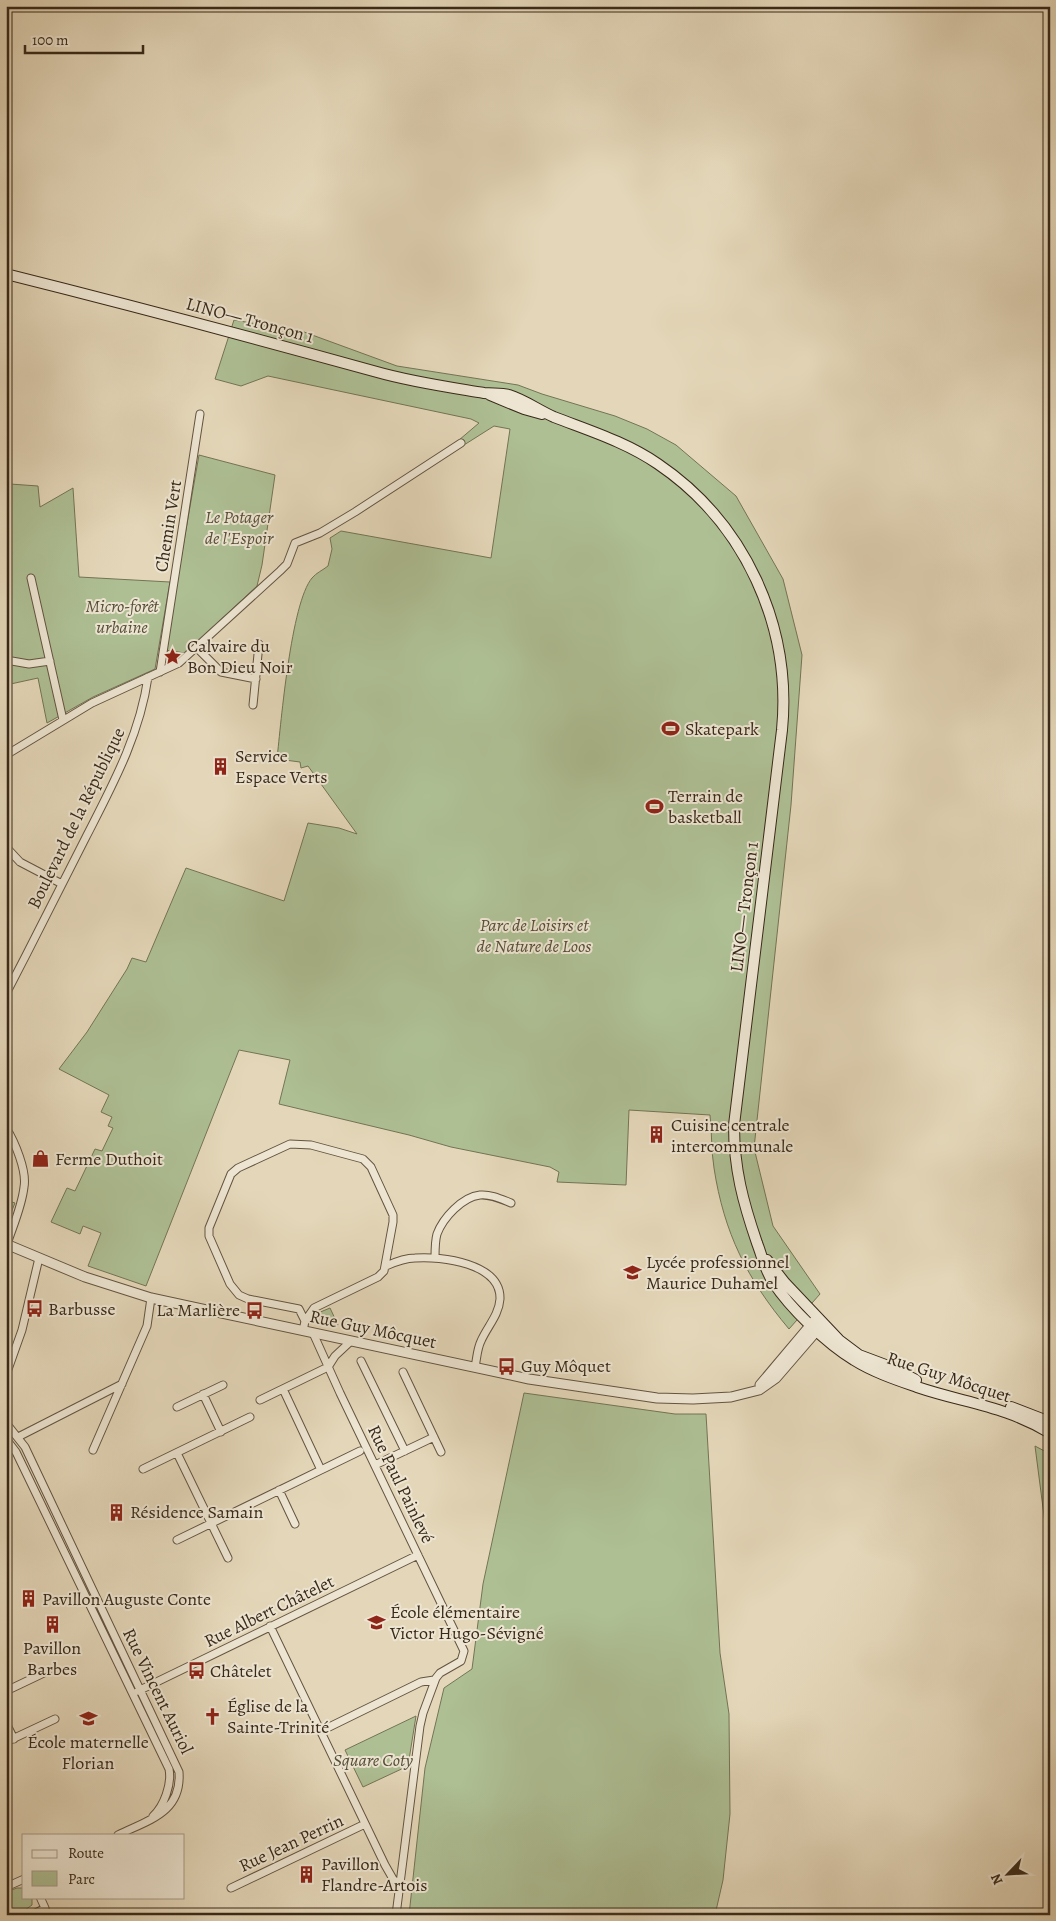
<svg xmlns="http://www.w3.org/2000/svg" width="1056" height="1921" viewBox="0 0 1056 1921" font-family="Alegreya,serif">
  <rect width="100%" height="100%" fill="#e4d7b9"/>
  <filter id="stains"><feTurbulence type="fractalNoise" baseFrequency=".004" numOctaves="4"/><feColorMatrix values="0 0 0 0 .2 0 0 0 0 .09 0 0 0 0 .02 0 0 0 .5 -.17"/></filter>
  <radialGradient id="worn" r=".72"><stop offset=".6" stop-color="#630" stop-opacity="0"/><stop offset="1" stop-color="#630" stop-opacity=".3"/></radialGradient>
  <!-- green -->
  <path fill="#aebf94" stroke="#737456" d="M234,320l70,12 93,34 121,19 24,9 73,22 32,13 29,16 60,51 47,83 19,76 -11,150 -37,343 19,78 47,68 -31,35c-42,-50 -65,-96 -75,-161 -3,-18 -2,-36 -4,-53l-81,-5 -3,75 -69,-3 2,-10 -9,-5 -99,-20 -42,-12 -130,-31 11,-44 -51,-10 -93,236 -58,-20 13,-33 -18,-7 -3,8 -29,-12 16,-34 8,3 20,-42 7,2 11,-23 -5,-2 4,-9 -11,-5 8,-17 -50,-26 28,-37 40,-63 5,-11 14,4 40,-94 98,33 24,-78 31,5 18,6 -49,-68 -7,2 -1,-6 -23,-3c4,-37 14,-156 35,-181 4,-5 11,-8 16,-12l4,-17 -2,-11 11,-7 150,27 19,-129 -16,-3 -30,19 -5,-5 20,-17 -8,-4 -203,-43 -27,10 -26,-7z
    M199,455l76,20 -13,90 -5,21 -72,67 -20,-3z
    M6,470l4,14 28,2 2,21 33,-19 6,89 91,5 -15,87 -62,28 -46,26 -9,-45 -32,7z
    M6,1200l9,3 -9,22z
    M330,1308l8,17 -24,-5 4,-7z
    M524,1393l151,21h31l14,239 9,61 1,100 -7,66 -8,35h-306l16,-147 19,-80 28,-19 11,-85z
    M1035,1446l15,8v108z
    M416,1716l-8,50 -45,21 -18,-37z
    M17,1888h7v9h8v8l-14,10h-12v-23z"/>
  <g fill="none" stroke-linecap="round" stroke-linejoin="round">
    <defs>
      <path id="minor" d="M31,578l32,142
        M197,648l24,24 35,7
        M6,660l23,4 21,-3
        M160,672l40,-258
        M253,705l6,-61
        M6,755l86,-52 87,-40 101,-92 7,-7 8,-21 25,-10 35,-21 106,-69
        M6,847l14,15 42,22
        M6,994c27,-52 53,-104 80,-157 26,-51 54,-102 62,-160
        M6,1128c9,14 21,43 18,59 -2,19 -11,39 -17,57
        M435,1258c0,-8 0,-17 2,-24 6,-16 25,-37 43,-39 11,-1 21,4 31,8
        M386,1266c9,-4 19,-8 29,-8 26,-2 86,5 85,41 -1,16 -13,28 -19,42 -4,8 -4,17 -6,26
        M303,1331l2,-10 9,-13 64,-31 6,-6 9,-49v-7l-22,-48 -8,-8 -52,-14 -21,-1 -52,24 -7,6 -22,54v8l21,48 9,11 9,4 51,10 6,12
        M313,1333l27,60 124,258 -3,10 -21,12 -4,5 -13,35 -3,13 -24,189
        M361,1361l44,90
        M328,1367l7,-11 16,-15
        M403,1372l38,80
        M6,1375l16,-45 17,-72
        M283,1389l38,81
        M203,1394l18,38
        M260,1400l68,-33
        M177,1407l46,-22
        M6,1423l19,24 154,325c3,41 -31,48 -61,63
        M18,1437l104,-53
        M6,1439l10,13 153,317c3,15 -5,37 -16,47
        M93,1450l54,-124 4,-28
        M177,1453l51,105
        M375,1465l59,-28
        M143,1469l107,-52
        M279,1490l16,34
        M177,1540l183,-89
        M270,1626l115,239 8,14 6,6
        M6,1691l42,-20
        M138,1691l280,-136
        M6,1723l8,16
        M321,1731l100,-49 13,-2
        M6,1742l49,-23
        M6,1887l18,-8
        M231,1888l134,-64
        M32,1915l13,-7 -5,-11"/>
      <path id="tertiary" d="M6,1244l79,33 66,21 378,81 128,19 36,1 38,-2 28,-7 17,-12 44,-51
        M760,1385l54,-64"/>
      <path id="secondary" d="M6,274c124,31 248,64 371,98 35,10 71,15 107,21 9,1 17,0 25,2 16,5 29,15 45,22 36,14 72,25 104,47 87,59 134,162 124,266l-48,395c0,44 9,77 23,118 5,13 8,27 16,39 17,26 54,62 81,78 19,12 43,20 63,27 47,16 89,19 133,46
        M490,395l34,14 18,5
        M767,1260l18,23 54,57 20,15 32,12 25,13
        M1011,1407l39,15"/>
    </defs>
    <!-- minor casing -->
    <use href="#minor" stroke="#635441" stroke-width="9"/>
    <!-- tertiary casing -->
    <use href="#tertiary" stroke="#635441" stroke-width="11"/>
    <!-- secondary casing -->
    <use href="#secondary" stroke="#382919" stroke-width="12"/>
    <!-- minor -->
    <use href="#minor" stroke="#ede5d2" stroke-width="7"/>
    <!-- tertiary -->
    <use href="#tertiary" stroke="#ede5d2" stroke-width="9"/>
    <!-- secondary -->
    <use href="#secondary" stroke="#ede5d2" stroke-width="10"/>
  </g>
  <!-- icons -->
  <defs>
    <symbol id="sight-bare" viewBox="-9 -9 18 18"><path d="M0-6L1.8-2.2L6-1.7L2.9 1.2L3.7 5.4L0 3.3L-3.7 5.4L-2.9 1.2L-6-1.7L-1.8-2.2Z" fill="#8f2418" stroke="#ede5d2" stroke-width="2.5" paint-order="stroke"/></symbol>
    <symbol id="stadium-bare" viewBox="-9 -9 18 18"><path d="M0-5a6.5 5 0 1 0 0 10a6.5 5 0 1 0 0-10ZM-3.5-1.8h7v3.6h-7Z" fill="#8f2418" stroke="#ede5d2" stroke-width="2.5" paint-order="stroke"/></symbol>
    <symbol id="building-bare" viewBox="-9 -9 18 18"><path d="M-4-6H4V6H1V3H-1V6H-4ZM-2.5-4.3h1.7v1.8h-1.7ZM.8-4.3h1.7v1.8H.8ZM-2.5-1h1.7V.8h-1.7ZM.8-1h1.7V.8H.8Z" fill="#8f2418" stroke="#ede5d2" stroke-width="2.5" paint-order="stroke"/></symbol>
    <symbol id="shop-bare" viewBox="-9 -9 18 18"><path d="M-5-2.5h2.3a2.7 3.5 0 0 1 5.4 0H5L5.5 6h-11ZM-1.5-2.5h3a1.5 2.3 0 0 0-3 0Z" fill="#8f2418" stroke="#ede5d2" stroke-width="2.5" paint-order="stroke"/></symbol>
    <symbol id="school-bare" viewBox="-9 -9 18 18"><path d="M0-5L7-2L0 1L-7-2ZM-4 1L0 2.5L4 1V4Q0 6-4 4Z" fill="#8f2418" stroke="#ede5d2" stroke-width="2.5" paint-order="stroke"/></symbol>
    <symbol id="bus-bare" viewBox="-9 -9 18 18"><path d="M-5-6H5V4H4V6H2V4H-2V6H-4V4H-5ZM-3.5-4V0h7V-4ZM-3.5 1.2v1.5H-2V1.2ZM2 1.2v1.5H3.5V1.2Z" fill="#8f2418" stroke="#ede5d2" stroke-width="2.5" paint-order="stroke"/></symbol>
    <symbol id="church-bare" viewBox="-9 -9 18 18"><path d="M-1.2-6h2.4v3.5h3.3v2.4h-3.3V6h-2.4V-.1h-3.3v-2.4h3.3Z" fill="#8f2418" stroke="#ede5d2" stroke-width="2.5" paint-order="stroke"/></symbol>
  </defs>
  <g fill-rule="evenodd">
    <use href="#sight-bare" x="160" y="644" width="25" height="25"/>
    <use href="#stadium-bare" x="658" y="716" width="25" height="25"/>
    <use href="#building-bare" x="208" y="754" width="25" height="25"/>
    <use href="#stadium-bare" x="642" y="794" width="25" height="25"/>
    <use href="#building-bare" x="644" y="1122" width="25" height="25"/>
    <use href="#shop-bare" x="28" y="1146" width="25" height="25"/>
    <use href="#school-bare" x="620" y="1260" width="25" height="25"/>
    <use href="#bus-bare" x="22" y="1296" width="25" height="25"/>
    <use href="#bus-bare" x="242" y="1298" width="25" height="25"/>
    <use href="#bus-bare" x="494" y="1354" width="25" height="25"/>
    <use href="#building-bare" x="104" y="1500" width="25" height="25"/>
    <use href="#building-bare" x="16" y="1586" width="25" height="25"/>
    <use href="#school-bare" x="364" y="1610" width="25" height="25"/>
    <use href="#building-bare" x="40" y="1612" width="25" height="25"/>
    <use href="#bus-bare" x="184" y="1658" width="25" height="25"/>
    <use href="#church-bare" x="200" y="1704" width="25" height="25"/>
    <use href="#school-bare" x="76" y="1706" width="25" height="25"/>
    <use href="#building-bare" x="294" y="1862" width="25" height="25"/>
  </g>
  <g text-anchor="middle" stroke-width="4" stroke-linejoin="round" paint-order="stroke">
    <!-- street labels -->
    <g font-size="18" fill="#382919" stroke="#ede5d2">
      <text transform="translate(250 320) rotate(15)" y="6">LINO— Tronçon 1</text>
      <text transform="translate(168 526) rotate(-81)" y="6">Chemin Vert</text>
      <text transform="translate(76 818) rotate(-64)" y="6">Boulevard de la République</text>
      <text transform="translate(744 907) rotate(-83)" y="6">LINO— Tronçon 1</text>
      <text transform="translate(373 1329) rotate(12)" y="6">Rue Guy Môcquet</text>
      <text transform="translate(949 1377) rotate(18)" y="6">Rue Guy Môcquet</text>
      <text transform="translate(401 1484) rotate(64)" y="6">Rue Paul Painlevé</text>
      <text transform="translate(269 1611) rotate(-26)" y="6">Rue Albert Châtelet</text>
      <text transform="translate(158 1691) rotate(64)" y="6">Rue Vincent Auriol</text>
      <text transform="translate(291 1843) rotate(-25)" y="6">Rue Jean Perrin</text>
    </g>
    <!-- park labels -->
    <g font-size="18" font-style="italic" fill="#564e38" stroke="#ede5d2">
      <text x="239" y="523">Le Potager<tspan x="239" dy="21">de l'Espoir</tspan></text>
      <text x="122" y="612">Micro-forêt<tspan x="122" dy="21">urbaine</tspan></text>
      <text x="534" y="931">Parc de Loisirs et<tspan x="534" dy="21">de Nature de Loos</tspan></text>
      <text x="373" y="1766">Square Coty</text>
    </g>
    <!-- poi labels -->
    <g font-size="18" fill="#382919" stroke="#ede5d2" text-anchor="start">
      <text x="187" y="652">Calvaire du<tspan x="187" dy="21">Bon Dieu Noir</tspan></text>
      <text x="685" y="735">Skatepark</text>
      <text x="235" y="762">Service<tspan x="235" dy="21">Espace Verts</tspan></text>
      <text x="668" y="802">Terrain de<tspan x="668" dy="21">basketball</tspan></text>
      <text x="671" y="1131">Cuisine centrale<tspan x="671" dy="21">intercommunale</tspan></text>
      <text x="55" y="1165">Ferme Duthoit</text>
      <text x="646" y="1268">Lycée professionnel<tspan x="646" dy="21">Maurice Duhamel</tspan></text>
      <text x="48" y="1315">Barbusse</text>
      <text x="240" y="1316" text-anchor="end">La Marlière</text>
      <text x="521" y="1372">Guy Môquet</text>
      <text x="130" y="1518">Résidence Samain</text>
      <text x="42" y="1605">Pavillon Auguste Conte</text>
      <text x="390" y="1618">École élémentaire<tspan x="390" dy="21">Victor Hugo-Sévigné</tspan></text>
      <text x="52" y="1654" text-anchor="middle">Pavillon<tspan x="52" dy="21">Barbes</tspan></text>
      <text x="210" y="1677">Châtelet</text>
      <text x="227" y="1712">Église de la<tspan x="227" dy="21">Sainte-Trinité</tspan></text>
      <text x="88" y="1748" text-anchor="middle">École maternelle<tspan x="88" dy="21">Florian</tspan></text>
      <text x="321" y="1870">Pavillon<tspan x="321" dy="21">Flandre-Artois</tspan></text>
    </g>
  </g>
  <!-- margin -->
  <rect width="1056" height="1921" fill="none" stroke="#e4d7b9" stroke-width="25"/>
  <rect x="8" y="8" width="1041" height="1906" fill="none" stroke="#382919" stroke-width="2.5"/>
  <rect x="12" y="12" width="1031" height="1896" fill="none" stroke="#382919"/>
  <!-- legend -->
  <rect x="22" y="1834" width="162" height="65" fill="#ede5d2" stroke="#a59a88"/>
  <rect x="32" y="1850" width="25" height="8" fill="#ede5d2" stroke="#a59a88"/>
  <text x="68" y="1858" font-size="15" fill="#382919">Route</text>
  <rect x="32" y="1871" width="25" height="15" fill="#aebf94" stroke="#a59a88"/>
  <text x="68" y="1884" font-size="15" fill="#382919">Parc</text>
  <!-- north arrow -->
  <g transform="translate(1008 1874) rotate(245)" stroke="#ede5d2" stroke-width="4" paint-order="stroke">
  <path d="M0-4L9 19L0 12L-9 19Z" fill="#382919"/>
  <text y="-8" font-size="14" font-weight="bold" text-anchor="middle" fill="#382919">N</text>
  </g>
  <!-- scale -->
  <path d="M25 45v8h118v-8" fill="none" stroke="#382919" stroke-width="2.5"/>
  <text x="32" y="45" font-size="15" fill="#382919" stroke="#ede5d2" stroke-width="4" paint-order="stroke">100 m</text>
  <rect width="100%" height="100%" filter="url(#stains)"/>
  <rect width="100%" height="100%" fill="url(#worn)"/>
</svg>
